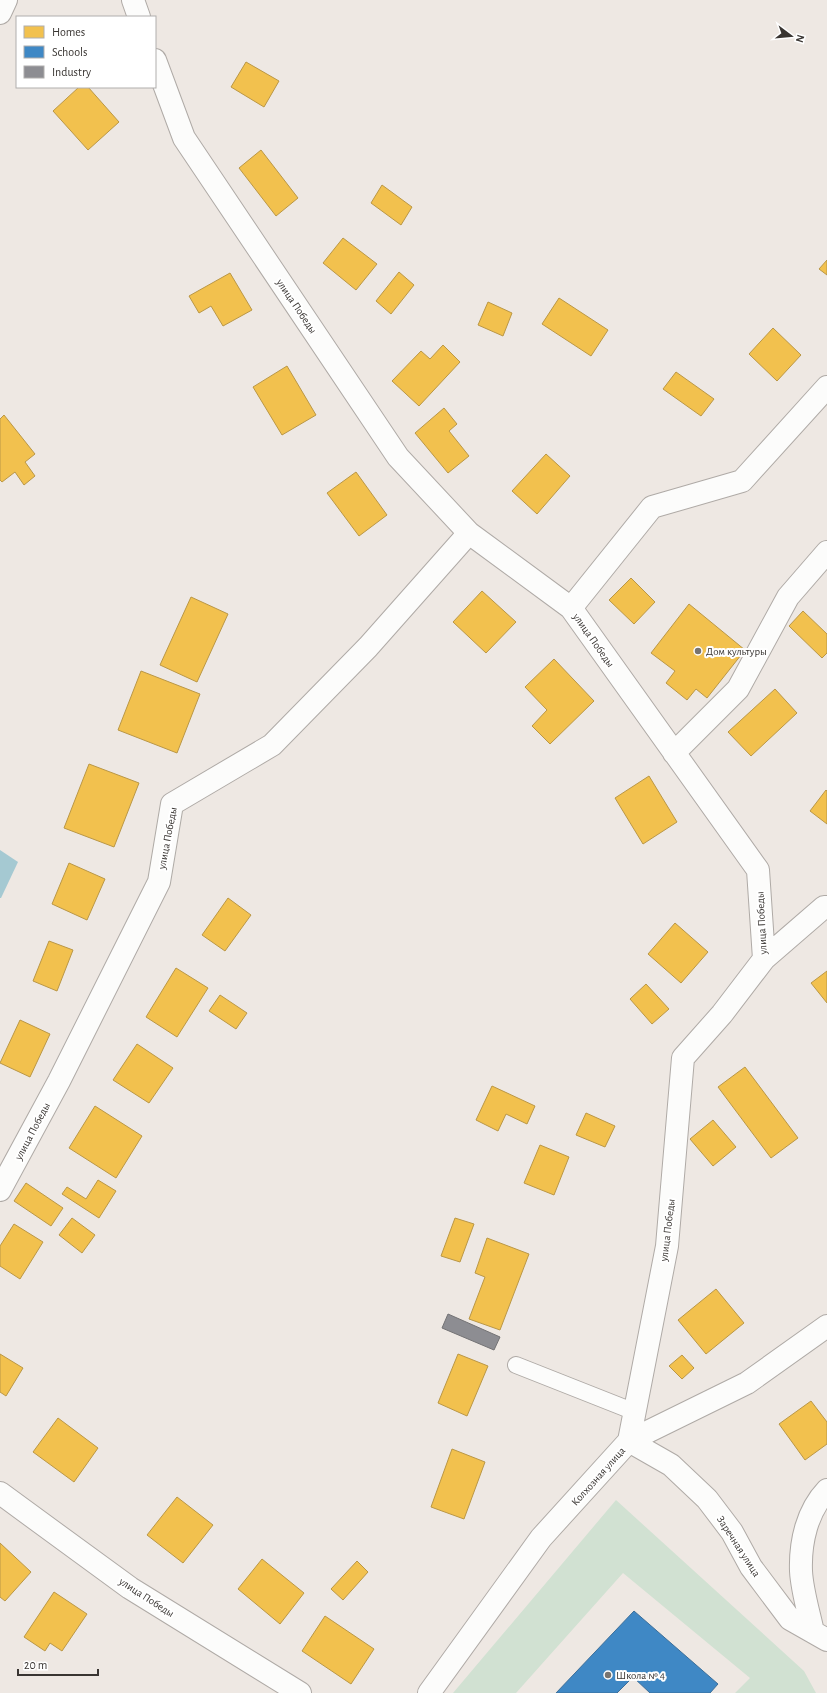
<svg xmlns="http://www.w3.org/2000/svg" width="827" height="1693" viewBox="0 0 827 1693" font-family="'Alegreya Sans',sans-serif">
  <rect width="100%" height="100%" fill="#eee8e3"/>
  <!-- green -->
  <path fill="#d1e1d2" d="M616,1500l188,171 12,22h-81l15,-15 -127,-105 -107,120h-63z"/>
  <!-- water -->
  <path fill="#a5c9d2" d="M0,850l18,12 -17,36h-1z"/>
  <!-- homes -->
  <path fill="#f2c14e" stroke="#ba9746" d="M246,62l33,19 -15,26 -33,-20z
    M79,87h9l31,35 -31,28 -35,-39z
    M261,150l37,48 -22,18 -37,-48z
    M382,185l30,22 -11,18 -30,-22z
    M343,238l34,26 -21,26 -33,-27z
    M827,260v15l-8,-6z
    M399,272l15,13 -23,29 -15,-13z
    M230,273l22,37 -29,16 -12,-20 -12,7 -10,-17z
    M559,298l49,32 -17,26 -49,-32z
    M488,302l24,11 -9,23 -25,-11z
    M773,328l28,27 -24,26 -28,-27z
    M443,345l17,17 -41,44 -27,-25 29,-30 9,8z
    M287,366l29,49 -34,20 -29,-48z
    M676,372l38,27 -13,17 -38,-27z
    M444,408l13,16 -8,7 20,25 -21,17 -33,-40z
    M4,415l31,39 -10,8 10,14 -11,9 -9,-13 -13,10 -2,-2v-61z
    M546,454l24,22 -33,38 -25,-23z
    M356,472l31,43 -28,21 -32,-43z
    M631,578l24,24 -21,22 -25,-24z
    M482,591l34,31 -30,31 -33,-31z
    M191,597l37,17 -31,68 -37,-17z
    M689,604l56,46 -38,48 -11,-9 -9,11 -21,-17 9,-12 -24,-18z
    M803,611l24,23v19l-5,5 -33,-32z
    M554,659l40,42 -44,43 -18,-18 15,-16 -22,-23z
    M141,671l59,23 -23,59 -59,-23z
    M775,689l22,24 -46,43 -23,-24z
    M89,764l50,19 -25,64 -50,-19z
    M649,776l28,46 -34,22 -28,-46z
    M826,790l1,1v33l-17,-13z
    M69,863l36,16 -18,41 -35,-16z
    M228,898l23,17 -26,36 -23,-16z
    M675,923l33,29 -27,31 -33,-29z
    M49,941l24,9 -16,41 -24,-10z
    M176,968l32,20 -31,49 -31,-20z
    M827,971v32l-16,-20z
    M646,984l23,25 -17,15 -22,-25z
    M220,995l27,18 -11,16 -27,-18z
    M20,1020l30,14 -20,43 -30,-14z
    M137,1044l36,24 -24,35 -36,-23z
    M745,1067l53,71 -27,20 -53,-71z
    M492,1086l43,20 -8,18 -21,-10 -8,17 -22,-11z
    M95,1106l47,30 -26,42 -47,-30z
    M586,1113l29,13 -10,21 -29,-12z
    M713,1120l23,27 -23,19 -23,-27z
    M540,1145l29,12 -15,38 -30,-12z
    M98,1180l18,11 -17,27 -37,-24 5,-7 19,12z
    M26,1183l37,25 -12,18 -37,-25z
    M72,1218l23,17 -13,18 -23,-18z
    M455,1218l19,6 -14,38 -19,-6z
    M14,1224l29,18 -23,37 -20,-13v-20z
    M487,1238l42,16 -29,76 -31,-11 16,-42 -10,-4z
    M716,1289l28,34 -38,31 -28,-34z
    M0,1354l23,14 -17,28 -6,-4z
    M458,1354l30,12 -21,50 -29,-13z
    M682,1355l12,13 -12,11 -13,-13z
    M811,1401l16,21v22l-22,16 -26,-36z
    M58,1418l40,30 -24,34 -41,-30z
    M452,1449l33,13 -21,57 -33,-12z
    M177,1497l36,28 -30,38 -36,-28z
    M0,1543l31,29 -26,29 -5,-4z
    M262,1559l42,34 -24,31 -42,-35z
    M357,1561l11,11 -25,28 -12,-11z
    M54,1592l33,22 -25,37 -12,-8 -5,8 -21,-14z
    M325,1616l49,33 -23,35 -49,-33z"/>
  <!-- schools -->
  <path fill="#3f88c5" stroke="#3d6f99" d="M634,1611l84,73 -8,9h-60l-17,-16 -16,16h-61z"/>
  <!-- industry -->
  <path fill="#8d8d92" stroke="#747375" d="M448,1314l52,23 -6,13 -52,-22z"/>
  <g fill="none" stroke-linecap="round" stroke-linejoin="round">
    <defs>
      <path id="service" d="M516,1365l119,47"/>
      <path id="minor" d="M133,0l6,17
        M0,13l6,-13
        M155,60l29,78 214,319 71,76 102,75 187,262 6,89 -42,55 -39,44 -16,188 -38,195 42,24 36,34 25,33 19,35 39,52 37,21
        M571,608l81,-101 90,-26 85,-94
        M674,753l64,-64 50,-92 39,-45
        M764,959l60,-52h3
        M0,1190l59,-109 100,-199 13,-78 100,-59 96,-98 101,-114
        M0,1493l130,95 170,105
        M813,1632c-4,-19 -11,-41 -12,-61 -1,-29 6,-60 26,-81
        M429,1693l112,-155 88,-97 118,-58 80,-57"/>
    </defs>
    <!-- service casing -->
    <use href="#service" stroke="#afaaa6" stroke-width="18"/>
    <!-- minor casing -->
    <use href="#minor" stroke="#afaaa6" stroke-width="24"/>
    <!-- service -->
    <use href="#service" stroke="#fcfcfb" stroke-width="16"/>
    <!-- minor -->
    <use href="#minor" stroke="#fcfcfb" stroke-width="22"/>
  </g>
  <!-- markers -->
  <g fill="#787470" stroke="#fff" stroke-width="1.5">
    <circle cx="698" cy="651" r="4"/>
    <circle cx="608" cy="1675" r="4"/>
  </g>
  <g text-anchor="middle" stroke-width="4" stroke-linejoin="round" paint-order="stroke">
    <!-- street labels -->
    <g font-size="11" fill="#393532" stroke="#fff">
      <text transform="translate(297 306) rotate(56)" y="4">улица Победы</text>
      <text transform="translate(594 640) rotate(55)" y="4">улица Победы</text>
      <text transform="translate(167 838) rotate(-79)" y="4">улица Победы</text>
      <text transform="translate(761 923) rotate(-93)" y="4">улица Победы</text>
      <text transform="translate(32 1131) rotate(-62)" y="4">улица Победы</text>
      <text transform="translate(667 1230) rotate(-83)" y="4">улица Победы</text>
      <text transform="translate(598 1476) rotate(-48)" y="4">Колхозная улица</text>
      <text transform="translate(739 1546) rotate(57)" y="4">Заречная улица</text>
      <text transform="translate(147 1597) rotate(33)" y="4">улица Победы</text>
    </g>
    <!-- poi labels -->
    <g font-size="11" fill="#393532" stroke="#fff" text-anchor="start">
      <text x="706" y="655">Дом культуры</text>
      <text x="616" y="1679">Школа № 4</text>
    </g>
  </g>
  <!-- legend -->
  <rect x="16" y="16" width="140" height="72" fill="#ffffff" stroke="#b0aead"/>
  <rect x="24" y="26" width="20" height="12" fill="#f2c14e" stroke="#b0aead"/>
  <text x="52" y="36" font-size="12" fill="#393532">Homes</text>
  <rect x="24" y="46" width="20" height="12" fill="#3f88c5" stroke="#b0aead"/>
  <text x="52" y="56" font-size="12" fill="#393532">Schools</text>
  <rect x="24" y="66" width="20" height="12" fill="#8d8d92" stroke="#b0aead"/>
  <text x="52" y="76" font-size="12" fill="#393532">Industry</text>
  <!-- north arrow -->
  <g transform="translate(791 36) rotate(106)" stroke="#ffffff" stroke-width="3" paint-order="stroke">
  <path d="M0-3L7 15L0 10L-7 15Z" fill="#393532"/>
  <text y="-6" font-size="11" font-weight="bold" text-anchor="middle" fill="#393532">N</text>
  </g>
  <!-- scale -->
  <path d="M18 1669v6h80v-6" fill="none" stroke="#393532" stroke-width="2"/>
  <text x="24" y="1669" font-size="12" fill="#393532" stroke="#ffffff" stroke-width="3" paint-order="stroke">20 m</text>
</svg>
